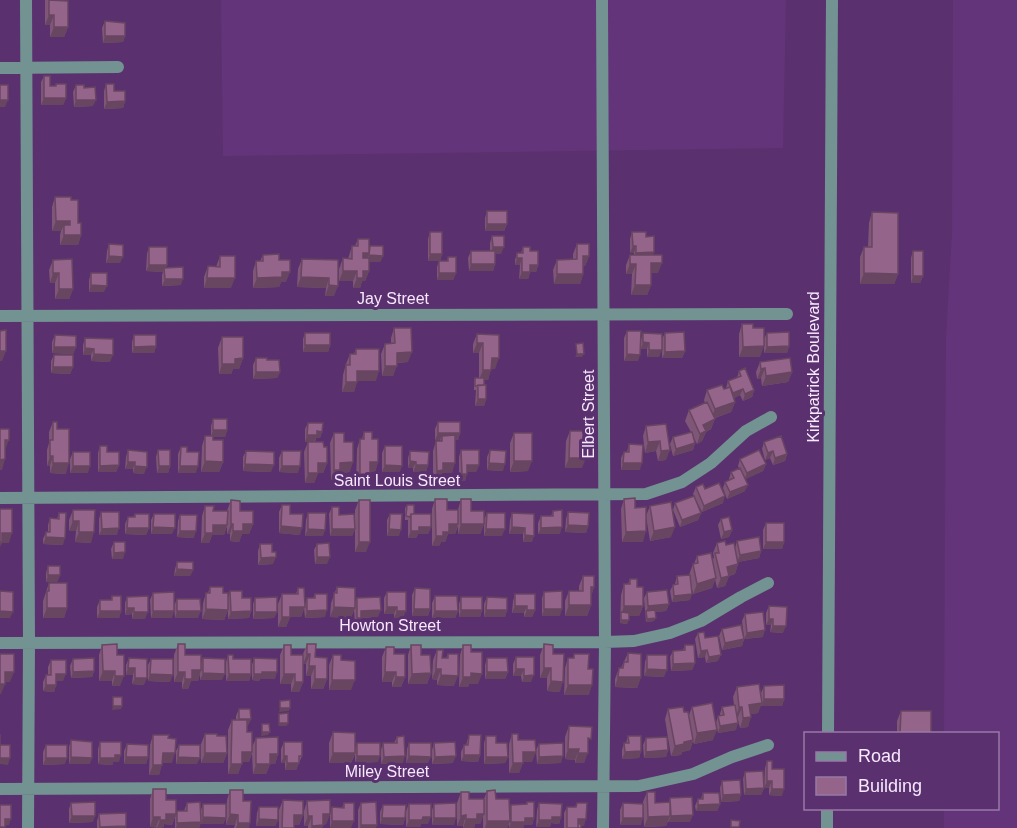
<svg xmlns="http://www.w3.org/2000/svg" width="1017" height="828" viewBox="0 0 1017 828" font-family="Helvetica,sans-serif">
  <rect width="100%" height="100%" fill="#5a316e"/>
  <!-- built -->
  <path fill="#633479" d="M221,0h565l-3,148 -560,8z
    M953,0h64v828h-73v-19l54,-1v-74l-54,-1 2,-396 6,-103z"/>
  <g fill="none" stroke-linecap="round" stroke-linejoin="round">
    <!-- minor -->
    <path stroke="#729392" stroke-width="12" d="M26,0l3,642 -1,186
      M602,0l3,642 -2,186
      M0,68l118,-1
      M0,316l787,-2
      M0,498l646,-4 36,-12 29,-19 35,-32 25,-14
      M0,643l605,-1 29,-1 36,-8 31,-12 40,-24 27,-14
      M828,734l4,-734
      M0,789l639,-3 54,-12 39,-17 36,-12
      M827,828v-20"/>
  </g>
  <!-- wall -->
  <path fill="#7f5677" d="M45,0h16l7,27 -4,10h-14v-12h-5z
    M105,21l20,15 -2,6 -20,1 -1,-15z
    M44,76l6,10h5l1,-2 10,14 -3,7h-22v-23z
    M106,84l19,17 -2,7 -19,1v-18z
    M76,85l8,3 9,18 -19,1 -1,-15z
    M55,197l16,3 10,35 -3,10h-18v-10l1,-4h-9v-24z
    M487,211l20,13 -3,7h-19v-13z
    M872,212l26,62 -4,10h-34v-27l4,-10h4l1,-24z
    M430,232l12,22 -2,7h7l1,-4 8,16 -3,7h-16v-13l2,-6h-11v-22z
    M632,232l14,5 7,18 5,18h-7v12l-4,10h-16l1,-21h-6v-9l4,-10h4v-2h-4v-14z
    M492,236l9,18h-6v10l-2,7h-24l-1,-13 3,-7h19v-8z
    M358,239l25,17 -3,6h-11v9l-4,10h-3l-2,7h-7v-7h-14v-12l4,-11 5,1 4,-13h3z
    M109,244l11,19h-14l1,-12z
    M577,244l12,12 -4,10h-2v8l-3,10h-26l-1,-14 4,-10 16,-1v-5z
    M149,247l18,18 -1,3 15,17 -19,1v-11l1,-3 -17,-1 1,-17z
    M523,247l7,4 8,14 -2,7h-6l-2,7h-9l1,-14h-5v-5l2,-7h4z
    M913,251l10,25 -3,7h-9v-25z
    M263,255l16,5 7,22h-5l-2,5 -26,1v-17l3,-10h4z
    M220,256l11,32h-27v-11l4,-11 8,1z
    M302,259l36,1 -4,36h-9l1,-8 -29,-1 1,-18z
    M53,260l20,29 -4,10h-14v-16h-5l-1,-13z
    M91,273l13,19h-15v-12z
    M742,324l11,4 7,29h-21v-23z
    M394,328l14,34 -11,1 -4,13h-11l-1,-22 4,-10 6,-1v-5z
    M627,331l11,30h-14v-23z
    M305,333l25,12 -2,7h-25v-13z
    M643,333l19,6 3,-6 20,18 -3,7h-20v-15l-3,14h-12v-8h-6v-9z
    M767,333l22,13 -2,7h-23v-14z
    M477,334l22,1 -4,34 -4,-1 -3,12h-4l2,19 -2,7h-9l1,-16h-2v-9l1,-3h4v-25h-6v-9z
    M55,335l21,12 -3,7 -21,-1v-11z
    M134,335l22,11 -2,7h-22v-11z
    M222,337l21,21 -4,11h-6l-2,5h-12l-1,-26z
    M85,338l25,24 -19,-1v-6h-8v-10z
    M356,349l20,32h-19l-3,11h-12l1,-17 3,-11 4,-10h4z
    M54,355l19,12 -3,7 -19,-1v-12z
    M256,358l11,2 13,12 -3,6 -24,1v-14z
    M760,362l32,10 -4,10 -26,4 -1,-8 -4,1 -1,-7z
    M739,371l15,19 -2,7 -9,4 -3,-6 -6,3 1,4 -4,10 -16,6 -4,11 -5,3 -4,9 -5,3 -3,-6 1,5 -2,7 -20,6 -3,-12 3,-7 18,-5 -6,-11 4,-11 16,-7 -1,-3 3,-10 17,-1 2,-1 2,-7 9,-3z
    M213,419l14,11 -2,7h-12v3l10,22 -4,10h-18l1,-26 3,-10h6v-10z
    M53,422l4,7 9,45 -16,-1v-7h-3v-16l2,-7v-11z
    M438,422l22,11 -2,7h-3l-3,33h-10l-3,8h-6v-30l3,-10h4v-1h-5v-11z
    M308,423l14,9 -2,6h-4l-1,4 9,5 3,16 -4,10h-5l-4,10h-9l-1,-31 4,-10h-3v-13z
    M666,424v36l-8,1 -2,-10 -11,2 -2,-17 3,-10z
    M570,431l12,37h-17l1,-27z
    M364,432l14,30 -3,10h-5l-4,12h-10l1,-35 3,-10h2z
    M334,433l10,9 6,30 -11,1 -2,7h-6l-1,-37z
    M514,433l14,38 -18,1v-29z
    M764,442l23,12 -2,7 -12,4 -3,-7 -5,2 -3,-11z
    M629,444l11,26h-19v-12l3,-6h3z
    M100,446l7,6 12,13 -3,7h-18v-19z
    M385,446l15,26h-18v-19z
    M181,447l6,5 9,21h-18v-19z
    M128,450l16,24 -11,-1v-4h-8l1,-12z
    M158,450l12,16 -2,7h-11l-1,-16z
    M461,450l18,15 -3,7h-9l-2,9h-6v-24z
    M490,450l13,21 -16,-1v-13z
    M246,451l25,21 -28,-1v-14z
    M282,451l16,22 -19,-1v-14z
    M410,451l18,14 -2,7h-13v-4h-5v-10z
    M73,452l15,21h-18v-14z
    M740,459l26,5 -3,7 -18,8v12l-18,8 -4,-11 2,-6 4,-2v-1l2,-7 8,-4 -1,-2z
    M696,487l9,2 18,14 -21,9 -6,-12 5,13 -3,7 -18,7 -7,-17 2,-7 19,-7 -1,-2z
    M435,499l12,11h11l3,-11 23,25 -4,10h-22v-8l-3,8h-7l-3,8h-4l-2,4h-7v-37z
    M624,499l11,9 8,34h-21l-1,-33z
    M231,500l22,24 -4,10h-7l-3,8 -9,-1v-7h-3v-8l-3,9h-12l-3,8h-8l1,-27 3,-10 8,5h14z
    M359,500l7,52h-11v-42z
    M282,505l8,9 10,21 -21,-2v-21z
    M407,505l7,9 17,13 -3,7h-10l-2,4h-8v-18h-3v-12z
    M650,506l21,31 -21,4 -4,-25z
    M332,507l23,22 -3,7h-22l-1,-22z
    M73,510l18,33 -16,-1 1,-11h-7v-11z
    M553,511l7,23h-22v-11l3,-7h10z
    M101,512l16,23h-18v-16z
    M568,512l20,14 -2,7 -21,-1 1,-13z
    M59,513l4,32 -20,-1v-5l3,-7h2v-7l2,-7 7,1z
    M308,513l15,23h-18l1,-16z
    M487,513l15,23h-18v-16z
    M512,513l22,1 -2,28h-9v-8h-14l1,-14z
    M135,514l14,14 -3,7 -21,-1v-10l3,-7h5z
    M154,514l18,20h-21v-14z
    M390,514l9,22h-12v-16z
    M180,515l14,23 -17,-1 1,-16z
    M721,519l11,11 -3,7 -8,2 -3,-14z
    M766,523l18,19 -2,7h-19v-19z
    M737,541l24,10 -2,7 -21,4v2l-3,10 -6,2 -4,10 -8,2 -2,-9 -3,9 -19,6 -2,-10 -1,16 -18,2 -2,-11 3,-6 2,-1 2,-8 12,-1 4,-11h1l3,-8 15,6 2,-5 -1,-4 4,-10 18,5z
    M114,542l9,17h-11l-1,-10z
    M260,544l12,8 1,12 -15,1v-14z
    M317,544l10,20h-12l-1,-14z
    M177,562l16,8 -3,6h-16l1,-7z
    M48,566l12,9 -3,7h-11v-9z
    M583,576l11,11 -3,9v9l-4,11h-22v-15l4,-10h10v-5z
    M630,579l7,8 6,19 -4,10h-10l-2,8 -7,-1 1,-28 3,-11h4z
    M49,583l18,25 -3,10h-21v-17z
    M210,587l13,6 5,5 2,-7 12,7 9,13 -2,7 -21,1v-19v10l-4,10 -22,-1 1,-16 3,-10h2z
    M337,587l18,15 2,-4 21,19 -17,1 -3,7h-3l-1,-15 -3,8 -21,-1 1,-14z
    M298,588l7,16 2,-6h6l2,-4 10,23 -20,1 -1,-10 -3,9h-11l-4,10h-8v-23l4,-10h14z
    M415,588l15,21 -2,7h-16v-21z
    M387,592l16,26h-9v-4h-10v-16z
    M544,592l16,24h-18v-18z
    M647,592l22,12 -3,7 -11,1 -1,9 -8,1 -2,-24z
    M153,593l19,25h-21l-1,-18z
    M515,594l20,16 -3,7h-8v-4h-12l1,-12z
    M112,596l9,15 -2,7h-22v-11l3,-7h11z
    M435,596l23,15 -3,7h-23v-15z
    M127,597l18,22h-13v-5l-7,1v-12z
    M461,597l21,13 -2,7h-21v-13z
    M487,597l20,13 -2,7h-21v-13z
    M255,598l22,14 -3,6 -21,1v-15z
    M177,599l21,19h-23l-1,-12z
    M769,606l14,27 -13,-1 1,-7h-5v-12z
    M745,614l18,23 -19,2 -2,7 -20,4 -3,-14 3,-7 22,9 -2,-17z
    M698,633l7,5 13,23 -12,2 -1,-6 -7,1 -3,-19z
    M178,644l7,11 16,8 2,-5 19,22h-22v-7l-2,8h-7l-3,8h-6v-7h-8v-27z
    M307,644l8,13 12,22 -4,10h-12v-13h-5v-12h-3v-10z
    M544,644l9,10 7,38 -13,-1v-13h-7v-23z
    M102,645l15,10 3,31h-8v-5h-13v-26z
    M284,645l7,10 12,27 -4,10h-8v-8h-11v-29z
    M411,645l10,10 10,18 -4,11h-19v-29z
    M463,645l8,7 7,32h-9l-1,3h-9l1,-32z
    M685,645l10,18 -3,7 -21,1 -1,-14 3,-6 10,-1z
    M386,647l8,7 11,23 -4,10h-9v-5h-10v-25z
    M437,650l5,8h4l2,-4 6,32 -17,-1v-5l-5,-1 1,-19z
    M628,653l13,24 -4,11 -22,-1v-8l4,-11h2z
    M574,654l15,41h-25l1,-27 3,-10h5z
    M228,655l23,19 -2,7h-23v-19z
    M333,655l8,5 10,30h-22v-25z
    M647,655l17,22 -20,-1 1,-14z
    M516,657l15,25h-9l-1,-6h-8v-12z
    M129,658l15,27 -12,-1 1,-9h-7v-10z
    M254,658l21,21h-15l-1,2 -7,-1v-15z
    M487,658l21,14 -3,7h-20v-14z
    M73,659l21,12 -2,6 -21,1 -1,-12z
    M151,659l19,23 -22,-1v-16z
    M51,660l12,21h-7v4l-2,7 -11,-1v-9l3,-7h2v-8z
    M764,686l20,13 -2,7h-21v-2l-3,9 -7,1 -3,13 -8,1 -3,-11 -1,13 -18,3 -2,-10 2,-7h2v-2l2,-7 12,-2 -1,-8 4,-10 24,14v-8z
    M692,707l21,33 -19,4 -1,-3 -3,9 -8,2 -1,3 -10,1 -6,-37 3,-10 16,3 5,3z
    M239,709l12,10 -3,6 -1,1v6l5,15 4,-9 22,16 -3,10h-5l-4,10h-13l-1,-21 -3,9h-7l-4,12h-10v-44l4,-10h4v-4z
    M901,711l30,23h-34v-13z
    M569,726l19,22 -4,15h-9v-3l-10,-1v-22z
    M333,732l22,17 2,-6 21,19 -23,1v-9l-4,9h-22v-20z
    M205,734l12,2 10,17 -4,10h-22v-19z
    M512,734l6,6 14,22h-9l-4,11h-10v-29z
    M153,735l19,28h-10l-3,12h-10l1,-30z
    M469,735l11,20 -2,7 -17,-1v-9l3,-7h2z
    M486,736l10,7 12,14 -3,6 -21,1v-21z
    M628,736l13,15 -2,7 -17,1v-9l2,-7h2z
    M397,737l6,26 -22,1v-14l2,-7h11z
    M646,738l22,12 -2,7 -22,1 -1,-13z
    M71,740l19,24h-21v-17z
    M100,742l19,20h-6v3l-15,-1v-15z
    M284,742l18,14 -6,14h-11v-7h-4v-14z
    M409,743l19,20h-22l1,-14z
    M434,743l19,20 -21,1v-14z
    M127,744l21,13 -2,7h-22v-13z
    M539,744l22,19 -24,1 -1,-14z
    M46,745l19,19 -22,1v-13z
    M179,745l18,19h-21v-13z
    M767,761l5,8 10,27 -13,-1v-7h-5l1,-20z
    M745,772l19,16 -3,7h-17l-1,-16z
    M722,781l19,13 -2,7 -18,1 -1,-14z
    M153,789l13,11 10,14 -4,11 -8,-1 -1,4 -13,-1v-28z
    M230,790l13,11 6,27h-15l1,-3h-9l1,-25z
    M487,791l9,8 14,10 1,-4 15,-1 1,-2 7,16 -2,7h-8l-1,3h-14v-4l-2,4h-24v-12l-3,8h-5l-1,4h-11v-2h-6v-23l4,-11 8,7h15z
    M647,792l8,11 14,-1 1,-4 20,24h-22v-1l-2,5 -22,1 -1,-25z
    M703,793l17,11 -3,7h-21l-1,-5 3,-7h3z
    M283,800l20,15 -4,10h-5v3h-15v-18z
    M307,801l23,13 2,-7 10,1 2,-5 7,25h-21v-14l-4,10 -3,1 -1,3h-14v-2h-4v-15z
    M71,803l22,19 -24,1v-14z
    M187,803l14,19 -2,6h-24v-10l2,-7h7z
    M361,803l15,25h-18v-18z
    M539,803l22,14 -2,7 -8,-1 -1,4h-14l1,-17z
    M577,803l7,23h-3v2h-17v-15l3,-6h8z
    M623,803l18,22h-21v-15z
    M203,804l23,14 -3,6h-22v-14z
    M409,804l19,20h-7l-1,3h-14v-16z
    M434,804l20,21h-22v-15z
    M383,805l22,13 -2,7 -23,-1v-12z
    M259,807l19,13 -3,6h-19l1,-13z
    M99,814l27,14h-29v-7z"/>
  <!-- shaded-wall -->
  <path fill="#684661" d="M49,15h5l-4,10h-5z
    M54,27h14l-4,10h-14z
    M105,36h20l-2,6 -20,1z
    M44,98h22l-3,7h-22z
    M0,100h8l-3,7h-5z
    M76,100h20l-3,6 -19,1z
    M125,101l-2,7 -19,1 3,-7z
    M56,221h14l-4,10 -2,-6 -3,6h-9z
    M487,224h20l-3,7h-19z
    M64,235h17l-3,10h-18z
    M633,246h3l-2,7h-4z
    M493,247h11l-3,7h-11z
    M654,252l-2,7h-18l2,-6z
    M363,253h6l-3,10h-7z
    M430,254h12l-2,7h-12z
    M369,255l14,1 -3,6h-13z
    M109,256l14,1 -3,6h-14z
    M583,256h6l-4,10h-6z
    M517,258h5l-2,7h-5z
    M651,263h11l-4,10h-11z
    M471,264h24l-2,7h-24z
    M630,264h6l-4,10h-6z
    M149,265h18l-3,6v-3l-1,4 -17,-1z
    M530,265h8l-2,7h-8z
    M343,271h14l-4,10h-14z
    M363,271h6l-4,10h-3l-2,7h-7l4,-10z
    M282,272h8l-4,10h-5l-2,5 -26,1 4,-10z
    M522,272h8l-2,7h-9z
    M53,273h6l-4,10h-5z
    M439,273h17l-3,7h-16z
    M864,273l34,1 -4,10h-34z
    M557,274h26l-3,10h-26z
    M913,276h10l-3,7h-9z
    M301,277l28,1 -3,10 -29,-1z
    M207,278h28l-4,10h-27z
    M165,279h18l-2,6 -19,1z
    M91,285l16,1 -3,6h-15z
    M329,285l9,1 -4,10h-9z
    M635,285h16l-4,10h-16z
    M59,289h14l-4,10h-14z
    M643,342l6,1 -2,6h-6z
    M477,343h6l-4,10h-6z
    M305,345h25l-2,7h-25z
    M156,346l-2,7h-22l2,-6z
    M764,346l-4,11h-21l4,-10z
    M789,346l-2,7h-23l3,-6z
    M54,347h22l-3,7 -21,-1z
    M85,348l9,1 -3,6h-8z
    M649,350h13l-3,7h-12z
    M0,351h6l-4,10h-2z
    M685,351l-3,7h-20l3,-6z
    M412,352l-4,10 -15,1 4,-10z
    M94,354l19,1 -3,7 -19,-1z
    M577,354h7l-2,3h-7z
    M627,354l13,1 -2,6h-14z
    M243,358l-4,11h-6l-2,5h-12l3,-10 13,-5z
    M492,358h7l-4,11 -7,-1z
    M385,366h12l-4,10h-11z
    M53,367h20l-3,7 -19,-1z
    M765,368l-4,10 -4,1 4,-10z
    M483,370h8l-3,10h-9z
    M357,371h22l-3,10h-22z
    M256,372h24l-3,6 -24,1z
    M792,372l-4,10 -26,4 4,-10z
    M346,382h11l-3,10h-12z
    M743,389l-3,6 -9,5 2,-7z
    M754,390l-2,7 -9,4 2,-7z
    M478,399h8l-2,7h-9z
    M735,402l-4,10 -20,7 4,-10z
    M715,419l-4,10 -5,3 -4,9 -5,3 6,-19z
    M213,430h14l-2,7h-14z
    M317,431l5,1 -2,6h-4l-2,4h-9l2,-7z
    M438,433h22l-2,7h-16v-4l-2,4h-5z
    M5,440h4l-4,10z
    M660,441l-4,10 -11,2 3,-11z
    M695,443l-2,7 -20,6 3,-7z
    M670,450l-4,10 -8,1 3,-10z
    M773,451l-3,7 -5,2 3,-7z
    M787,454l-2,7 -12,4 2,-7z
    M50,456h3l-3,10h-3z
    M569,458h17l-4,10h-17z
    M5,459l-3,11h-2v-10z
    M205,461l18,1 -4,10h-18z
    M410,461l6,1 -3,6h-5z
    M514,461h18l-4,10 -18,1z
    M128,462h7l-2,7h-8z
    M353,462l-3,10 -11,1 -2,7h-6l3,-10 6,-7z
    M370,462h8l-3,10h-9z
    M53,463h16l-3,11 -16,-1z
    M318,463h9l-4,10h-5l-4,10h-9l3,-10z
    M443,463h12l-3,10h-10l-3,8h-6l4,-10z
    M489,463l16,1 -2,7 -16,-1z
    M623,463h19l-2,7h-19z
    M245,464l29,1 -3,7 -28,-1z
    M766,464l-3,7 -19,9 3,-7z
    M119,465l-3,7h-18l2,-6z
    M385,465l17,1 -2,6h-18z
    M416,465h12l-2,7h-13z
    M467,465h12l-3,7h-12z
    M73,466h17l-2,7h-18z
    M135,466l12,1 -3,7 -11,-1z
    M159,466h11l-2,7h-11z
    M180,466h18l-2,7h-18z
    M282,466h18l-2,7 -19,-1z
    M360,474h10l-4,10h-10z
    M462,474h5l-2,7h-6z
    M748,485l-3,6 -18,8 3,-7z
    M725,496l-2,7 -21,9 2,-6z
    M701,513l-3,7 -18,7 2,-7z
    M73,521h6l-3,10h-7z
    M231,524h2l-3,10h-3z
    M243,524h10l-4,10h-7l-3,8 -9,-1 3,-10z
    M449,524h9l-3,10h-7l-3,8h-4l-2,4h-7l4,-10 7,-4z
    M461,524h23l-4,10h-22z
    M213,525h14l-3,10h-12l-3,8h-8l4,-10z
    M568,525l20,1 -2,7 -21,-1z
    M281,526l21,2 -2,7 -21,-2z
    M153,527l22,1 -3,6h-21z
    M419,527h12l-3,7h-10l-2,4h-8l3,-7z
    M512,527l13,1 -2,6h-14z
    M562,527l-2,7h-22l3,-6z
    M675,527l-4,10 -21,4 4,-10z
    M119,528l-2,7h-18l3,-6z
    M127,528h22l-3,7 -21,-1z
    M308,529l17,1 -2,6h-18z
    M332,529h23l-3,7h-22z
    M389,529l12,1 -2,6h-12z
    M486,529h19l-3,7h-18z
    M732,530l-3,7 -8,2 3,-7z
    M180,531h16l-2,7 -17,-1z
    M646,531l-3,11h-21l4,-10z
    M79,532h15l-3,11 -16,-1z
    M2,533h10l-3,10h-7l-2,4v-9z
    M525,535l9,1 -2,6h-9z
    M46,537l19,1 -2,7 -20,-1z
    M359,542h11l-4,10h-11z
    M766,542h18l-2,7h-19z
    M761,551l-2,7 -22,4 3,-7z
    M125,552l-2,7h-11l2,-6z
    M276,557l-3,7 -15,1 3,-7z
    M317,557h13l-3,7h-12z
    M738,564l-3,10 -12,3 4,-10z
    M177,569l16,1 -3,6h-16z
    M48,575h12l-3,7h-11z
    M729,576l-4,10 -8,2 4,-10z
    M716,578l-4,10 -19,6 4,-10z
    M591,587h3l-3,10z
    M692,594l-2,6 -18,2 2,-6z
    M669,604l-3,7 -20,2 2,-7z
    M569,605h22l-4,11h-22z
    M515,606h12l-3,7h-12z
    M624,606h19l-4,10h-18z
    M290,607h15l-4,10h-11l-4,10h-8l4,-10z
    M334,607l21,1 -4,10 -21,-1z
    M387,607h10l-3,7h-10z
    M47,608h20l-3,10h-21z
    M127,608h7l-2,6 -7,1z
    M206,609l22,1 -4,10 -22,-1z
    M414,609h16l-2,7h-16z
    M544,609h18l-2,7h-18z
    M327,610l-2,7 -20,1 2,-7z
    M381,610l-3,7 -20,1 3,-7z
    M461,610h21l-2,7h-21z
    M486,610h21l-2,7h-21z
    M527,610h8l-3,7h-8z
    M0,611l13,1 -3,6h-10z
    M100,611h21l-2,7h-22z
    M153,611h21l-2,7h-21z
    M177,611h24l-3,7h-23z
    M251,611l-2,7 -21,1 3,-7z
    M397,611h9l-3,7h-9z
    M435,611h23l-3,7h-23z
    M134,612h14l-3,7h-13z
    M255,612h22l-3,6 -21,1z
    M357,618h4l-3,7h-3z
    M656,618l-2,3 -8,1 1,-3z
    M769,619h4l-2,6h-5z
    M621,620h8l-2,4 -7,-1z
    M773,626h13l-3,7 -13,-1z
    M765,630l-2,7 -19,2 3,-6z
    M744,639l-2,7 -20,4 3,-7z
    M707,650l-2,7 -7,1 3,-7z
    M307,654h3l-4,10h-3z
    M721,655l-3,6 -12,2 3,-6z
    M695,663l-3,7 -21,1 2,-7z
    M309,666h6l-4,10h-5z
    M128,668h7l-2,7h-7z
    M544,668h7l-4,10h-7z
    M436,669h5l-4,11 -5,-1z
    M516,669h8l-3,7h-8z
    M647,669l20,1 -3,7 -20,-1z
    M192,670h9l-3,11h-7l-3,8h-6l3,-10z
    M94,671l-2,6 -21,1 2,-6z
    M103,671h12l-3,10h-13z
    M5,672h9l-4,10h-9z
    M178,672h7l-3,10h-8z
    M262,672h15l-2,7h-15l-1,2 -7,-1 2,-6z
    M385,672h11l-4,10h-10z
    M487,672h21l-3,7h-20z
    M203,673l22,1 -3,6h-22z
    M431,673l-4,11h-19l4,-10z
    M471,673l11,1 -4,10h-9l-1,3h-9l4,-10z
    M56,674h10l-3,7h-9z
    M150,674l23,1 -3,7 -22,-1z
    M229,674h22l-2,7h-23z
    M284,674h11l-4,10h-11z
    M441,675l17,1 -4,10 -17,-1z
    M534,675l-3,7h-9l2,-6z
    M115,676h9l-4,10h-8z
    M396,677h9l-4,10h-9z
    M618,677h23l-4,11 -22,-1z
    M135,678h12l-3,7 -12,-1z
    M315,679h12l-4,10h-12z
    M332,680h23l-4,10h-22z
    M551,681l12,1 -3,10 -13,-1z
    M295,682h8l-4,10h-8z
    M0,684h5l-4,10h-1z
    M46,685h10l-2,7 -11,-1z
    M568,685h24l-3,10h-25z
    M764,699h20l-2,7h-21z
    M762,703l-4,10 -12,2 3,-10z
    M113,706h9l-1,3 -9,1z
    M739,707h3l-4,10h-2z
    M280,708h10l-1,3 -10,1z
    M751,717l-3,10 -8,1 3,-10z
    M239,719h12l-3,6 -12,1z
    M279,723h9l-1,3h-9z
    M738,723l-2,7 -18,3 2,-7z
    M717,730l-4,10 -19,4 3,-11z
    M262,732h8l-2,3 -7,1z
    M693,740l-3,10 -8,2 -1,3 -10,1 4,-10 9,-4z
    M568,749h11l-4,11 -10,-1z
    M668,750l-2,7 -22,1 2,-6z
    M641,751l-2,7 -17,1 3,-7z
    M242,752h10l-3,10h-11z
    M523,752h13l-4,10h-13z
    M163,753h12l-3,10h-13z
    M205,753h22l-4,10h-22z
    M333,753h22l-4,10h-22z
    M578,753h10l-4,10h-9z
    M270,754h8l-3,10h-5l-4,10h-13l3,-10z
    M115,755h6l-2,7h-6v3l-15,-1 2,-6z
    M464,755h16l-2,7 -17,-1z
    M284,756h3l-2,7h-4z
    M357,756h23l-2,6 -23,1z
    M405,756l-2,7 -22,1 3,-7z
    M409,756l22,1 -3,6h-22z
    M456,756l-3,7 -21,1 3,-7z
    M563,756l-2,7 -24,1 2,-7z
    M71,757l21,1 -2,6h-21z
    M126,757h22l-2,7h-22z
    M178,757l22,1 -3,6h-21z
    M486,757h22l-3,6 -21,1z
    M0,758h10l-2,7 -8,-1z
    M46,758h21l-2,6 -22,1z
    M287,763h12l-3,7h-11z
    M513,763h10l-4,10h-10z
    M231,764h11l-4,10h-10z
    M153,765h9l-3,10h-10z
    M767,781h5l-3,7h-5z
    M764,788l-3,7h-17l2,-6z
    M772,789h12l-2,7 -13,-1z
    M741,794l-2,7 -18,1 2,-7z
    M720,804l-3,7h-21l2,-6z
    M166,814h10l-4,11 -8,-1 -1,4h-6l3,-8z
    M230,814l8,1 -3,10h-9z
    M323,814h7l-4,10 -7,1z
    M477,814h7l-4,10h-5l-1,4h-11l3,-9z
    M294,815h9l-4,10h-8z
    M466,815l-3,11h-6l4,-10z
    M693,815l-3,7h-22l3,-6z
    M72,816h23l-2,6 -24,1z
    M308,816h4l-4,10h-4z
    M670,816l-4,10 -22,1 4,-10z
    M153,817h7l-4,10h-6z
    M203,817l23,1 -3,6h-22z
    M423,817h8l-3,7h-7l-1,3h-14l3,-7z
    M552,817h9l-2,7 -8,-1 -1,4h-14l3,-7z
    M382,818h23l-2,7 -23,-1z
    M434,818h22l-2,7h-22z
    M525,818h9l-2,7h-8l-1,3h-14l2,-6z
    M623,818h20l-2,7h-21z
    M5,819h6l-2,6 -6,1z
    M259,819l19,1 -3,6h-19z
    M578,819h8l-2,7h-7z
    M332,821h22l-3,7h-21z
    M487,821h23l-3,7h-22z
    M201,822l-2,6h-23l1,-5z
    M238,823h12l-1,5h-13z
    M323,825l-1,3h-11l1,-2z
    M361,825h16l-1,3h-16z
    M126,826v2h-27l1,-1z"/>
  <!-- building -->
  <path fill="#94648a" stroke="#684661" stroke-width="1.5" d="M49,0l19,1v26h-14v-12h-5z
    M105,21l20,2v13h-20z
    M44,76h6v10h6v-2h10v14h-22z
    M106,84h8v7h11v10l-18,1z
    M0,85h8v15h-8z
    M76,85h8v3l11,-1 1,13h-20z
    M55,197h16v3h7v23h3v12h-17v-10h6v-4h-14z
    M487,211h20v13h-20z
    M872,212l26,1v61l-34,-1v-26h8z
    M430,232h12v22h-12z
    M632,232h14v5l8,-1v16l-18,1v-7h-3z
    M492,236h12v11h-11z
    M358,239h11v14h-6v5h6v13h-6v7h-6v-7h-14v-13l9,1v-13h6z
    M109,244l14,1v12l-14,-1z
    M577,244h12v12h-6v18h-26v-14l20,-1z
    M370,246h13v10l-14,-1z
    M149,247h18v18h-18z
    M523,247h7v4h8v14h-8v7h-8v-14h-5v-5h6z
    M471,251h24v13h-24z
    M913,251h10v25h-10z
    M279,254v6h11v12h-8v5l-25,1 -1,-17h7v-6z
    M630,255h32v8h-11v22h-16l1,-21h-6z
    M220,256h15v22h-28l1,-12 12,1z
    M448,257h8v16h-17v-12h9z
    M72,259l1,30h-14v-16h-6v-13z
    M302,259l36,1v26l-9,-1v-7l-28,-1z
    M183,267v12h-18l-1,-11z
    M91,273h16v13l-16,-1z
    M742,324h11v4h11v18l-21,1z
    M394,328h17l1,24 -15,1v13h-12v-22l10,-1z
    M6,330v21h-6v-20z
    M627,331h14l-1,24 -13,-1z
    M684,332l1,19 -20,1v-19z
    M789,332v14l-22,1v-14z
    M305,333h25v12h-25z
    M643,333l19,1v16h-13v-7l-6,-1z
    M477,334l22,1v23h-7l-1,12h-8v-27h-6z
    M55,335l21,1v11h-22z
    M134,335h22v11l-22,1z
    M222,337h21v21l-8,1v5h-13z
    M85,338l28,1v16l-19,-1v-5l-9,-1z
    M583,343l1,11h-7l-1,-10z
    M356,349h23v22h-22v11h-11v-17h4v-11h6z
    M54,355h19v12h-20z
    M256,358h11v2h12l1,12h-24z
    M790,358l2,14 -26,4 -1,-8 -4,1 -1,-7z
    M745,368l9,22 -9,4 -2,-5 -10,4 -5,-12 13,-5 -2,-5z
    M475,378h9v7l-9,1z
    M478,385h8v14h-8z
    M722,385l2,4 6,-2 5,15 -20,7 -8,-19z
    M707,402l8,17 -12,6 3,6 -6,3 -11,-24z
    M213,419h14v11h-14z
    M53,422h4v7h12v34h-16v-7h-3v-16h3z
    M438,422h22v11h-22z
    M308,423h15l-1,9 -5,-1v4h-10z
    M666,424l4,26 -9,1 -1,-10 -12,1 -2,-16z
    M0,429h9v11h-4v19l-5,1z
    M570,431h13v14h3v13h-17z
    M364,432h8v7h6v23h-8v12h-10v-35h4z
    M692,432l3,11 -19,6 -3,-12z
    M334,433h10v9h9v20l-13,1v7h-6z
    M514,433h18v28h-18z
    M455,435v28h-12v7l-6,1 -1,-30h6v-5z
    M205,436h8v4h10v22l-18,-1z
    M781,436l6,18 -12,4 -2,-7 -5,2 -4,-11z
    M308,442h15l1,5h3v16h-9v10h-10z
    M629,444l14,1 -1,18h-19l1,-11h5z
    M100,446h7v6h12v13l-19,1z
    M385,446h17v20l-17,-1z
    M181,447h6v5h12l-1,14h-18z
    M128,450l19,2v15l-12,-1v-4h-7z
    M158,450h12v16h-11z
    M461,450h18v15h-12v9h-5z
    M490,450l16,1 -1,13 -16,-1z
    M759,450l7,14 -19,9 -7,-14z
    M246,451l28,1v13l-29,-1z
    M282,451h19l-1,15h-18z
    M410,451l19,1 -1,13h-12v-3l-6,-1z
    M73,452h17v14h-17z
    M740,468l8,17 -18,7 -5,-10 9,-4 -3,-6z
    M719,483l6,13 -21,10 -8,-19 7,-3 2,5z
    M694,496l7,17 -19,7 -7,-17z
    M635,498v10l11,-1v24l-20,1 -2,-33z
    M435,499h12v11h11v14h-9v8h-6v4h-7z
    M461,499h10v12h13v13h-23z
    M231,500l9,1v10h13v13h-10v7h-10v-7h-2z
    M359,500h11v42h-11z
    M671,502l4,25 -21,4 -4,-25z
    M282,505h8v9h13l-1,14 -21,-2z
    M407,505h7v9h-3l-1,3 -4,-1z
    M205,506h9l-1,5h15l-1,14h-14v8h-8z
    M332,507h7v8l15,-1 1,15h-23z
    M0,509h12v24h-10v9h-2z
    M73,510h22l-1,22h-15v-11h-6z
    M562,510v17l-21,1v-12h12v-5z
    M101,512h18v16l-17,1z
    M568,512l21,1 -1,13 -20,-1z
    M59,513h7l-1,25 -19,-1v-5h4v-14l9,1z
    M308,513h18l-1,17 -17,-1z
    M487,513h18v16h-19z
    M512,513l22,1v22l-9,-1v-7l-13,-1z
    M135,514h14v14h-22l1,-11h7z
    M154,514h21v14l-22,-1z
    M390,514h12l-1,16 -12,-1z
    M411,514h20v13h-12v4h-8z
    M180,515h17l-1,16h-16z
    M729,517l3,13 -8,2 -3,-13z
    M766,523h18v19h-18z
    M759,537l2,14 -21,4 -3,-14z
    M725,541l1,4 8,-2 4,21 -11,3 2,9 -8,2 -6,-25h4l-2,-10z
    M114,542h11v10l-11,1z
    M329,543l1,14h-13v-13z
    M260,544h12v8h4v5l-15,1z
    M711,553l5,25 -19,6 -4,-20 5,-1 -1,-7z
    M177,562h16v8l-16,-1z
    M48,566h12v9h-12z
    M690,575l2,19 -18,2 -1,-11 5,-1 -1,-8z
    M583,576h11v11h-3v18h-22v-14h14z
    M630,579h7v8h6v19h-19v-22h6z
    M49,583h18v25h-20v-17h2z
    M210,587h13v6h5v17l-22,-1v-16h4z
    M337,587l18,1v20l-21,-1v-14h3z
    M298,588h6l1,19h-15v10h-8v-23h16z
    M415,588l15,1v20h-16z
    M667,590l2,14 -21,2 -1,-14z
    M0,591l13,1v20l-13,-1z
    M230,591h12v7h9v13l-20,1z
    M562,591v18h-18v-17z
    M174,592v19h-21v-18z
    M387,592h19v19h-9v-4h-10z
    M315,594h12v16l-20,1v-13h8z
    M515,594h20v16h-8v-4h-12z
    M112,596h9v15h-21v-11h12z
    M148,596v16h-14v-4h-7v-11z
    M435,596h22l1,15h-23z
    M277,597v15h-22v-14z
    M380,597l1,13 -20,1v7h-4v-20z
    M461,597h21v13h-21z
    M487,597l20,1v12h-21z
    M177,599h23l1,12h-24z
    M769,606l18,1 -1,19h-13v-7h-4z
    M655,610l1,8 -9,1 -1,-8z
    M621,612l8,1v7h-8z
    M763,612l2,18 -18,3 -2,-19z
    M741,625l3,14 -19,4 -3,-14z
    M704,632l1,6 13,-2 3,19 -12,2 -2,-7 -6,1 -3,-18z
    M117,644v11h7v21h-9v-5h-12l-1,-26z
    M178,644h7v11h16v15h-9v9h-7v-7h-7z
    M307,644h9l-1,13 12,1v21h-12v-13h-6l1,-12h-3z
    M544,644l9,1v9h11l-1,28 -12,-1v-13h-7z
    M284,645h7v10h12v27h-8v-8h-11z
    M411,645h10v10h9l1,18 -19,1z
    M463,645h8v7h11v22l-11,-1v4h-8z
    M685,645h9l1,18 -22,1v-13l12,-1z
    M386,647h8v7h11v23h-9v-5h-11z
    M437,650h6l-1,8h6v-4h10v22l-17,-1v-6h-5z
    M628,653l13,1v23h-23l1,-9h4l1,-6h4z
    M0,654h14v18h-9v12h-5z
    M574,654h15l-1,15h5l-1,16h-24v-27h6z
    M228,655h5v4h18v15h-22z
    M333,655h8v5l14,1v19h-23z
    M647,655h20v15l-20,-1z
    M516,657h18v18l-10,1v-7h-8z
    M94,658v13l-21,1v-13z
    M129,658l18,1v19h-12v-10h-7z
    M203,658l22,1v15l-22,-1z
    M254,658l23,1v13h-15v2h-8z
    M487,658h20l1,14h-21z
    M151,659h22v16l-23,-1z
    M51,660h15v14h-10v11h-10v-10h5z
    M759,684l3,19 -13,2 2,12 -8,1 -1,-11h-3l-2,-20z
    M784,685v14h-20v-13z
    M113,697h9v9h-9z
    M290,700v8h-10v-7z
    M712,703l5,27 -20,3 -5,-26z
    M735,705l3,18 -18,3 -2,-10 6,-1 -2,-8z
    M683,707l1,5h4l5,28 -9,2v2l-9,2 -7,-37z
    M239,709h11l1,10h-12z
    M901,711h30v23h-31z
    M288,713v10h-9v-9z
    M232,720h15v12h5v20h-10v12h-11z
    M262,724h7l1,8h-8z
    M569,726l23,1 -1,12 -3,-1v15h-10l1,-4h-11z
    M333,732l22,1v20h-22z
    M0,734v11h10v13h-10z
    M205,734h12v2h9l1,17h-22z
    M512,734h6v6h17l1,12h-13v11h-10z
    M153,735h16l-1,3 8,1 -1,14h-12l-1,12h-9z
    M469,735h12l-1,20h-16v-10h4z
    M404,736l1,20 -21,1 -1,-14h14v-6z
    M486,736h10v7h11l1,14h-22z
    M628,736h13v15l-16,1 -1,-9h5z
    M278,737v17h-8v10h-14v-26z
    M667,737l1,13 -22,2v-14z
    M71,740l21,2v16l-21,-1z
    M100,742h21v13h-6v3h-15z
    M284,742h18v14h-3v7h-12v-7h-3z
    M455,742l1,14 -21,1 -1,-14z
    M357,743h23v13h-23z
    M409,743h22v14l-22,-1z
    M563,743v13l-24,1v-13z
    M127,744l21,1v12h-22z
    M46,745h21v13h-21z
    M179,745h21v13l-22,-1z
    M767,761h5v8h12v20h-12v-8h-5z
    M763,771l1,17 -18,1 -1,-17z
    M740,780l1,14 -18,1 -1,-14z
    M153,789h13v11h10v14h-10v6h-6v-3h-7z
    M230,790h13v11h8l-1,22h-12v-8l-8,-1z
    M495,790l1,9h13l1,22h-23v-30z
    M461,792h8v7h15v15h-7v5h-11v-4l-5,1z
    M647,792h8v11l15,-1v14l-22,1z
    M703,793h16l1,11 -22,1v-6h5z
    M692,797l1,18 -22,1 -1,-18z
    M283,800l20,1v14h-9v13h-12z
    M330,800v14h-7v11l-11,1v-10h-4l-1,-15z
    M95,802v14h-23l-1,-13z
    M200,802l1,20 -24,1v-12h10v-8z
    M376,802l1,23h-16v-22z
    M527,802h7v16h-9v4h-14v-17l16,-1z
    M344,803h10v18h-22v-14l12,1z
    M456,803v15h-22v-14z
    M539,803l23,1 -1,13h-9v3h-13z
    M577,803h10l-1,16h-8v9h-11v-21h9z
    M623,803l20,1v14h-20z
    M203,804h23v14l-23,-1z
    M409,804h22v13h-8l-1,3h-13z
    M0,805h11v14h-6v8h-5z
    M383,805h23l-1,13h-23z
    M259,807h19v13l-19,-1z
    M126,813v13l-26,1 -1,-13z
    M731,820l9,1 -1,6h-8z
    M578,824h3v4h-3z"/>
  <g text-anchor="middle" stroke-width="6" stroke-linejoin="round" paint-order="stroke">
    <!-- street labels -->
    <g font-size="16" fill="#f6e8fd" stroke="#5a316e">
      <text x="393" y="304">Jay Street</text>
      <text transform="translate(813 367) rotate(-90)" y="6">Kirkpatrick Boulevard</text>
      <text transform="translate(588 414) rotate(-90)" y="6">Elbert Street</text>
      <text x="397" y="486">Saint Louis Street</text>
      <text x="390" y="631">Howton Street</text>
      <text x="387" y="777">Miley Street</text>
    </g>
  </g>
  <!-- legend -->
  <rect x="804" y="732" width="195" height="78" fill="#5a316e" stroke="#987aa7" stroke-width="1.5"/>
  <rect x="816" y="752" width="30" height="9" fill="#729392" stroke="#987aa7" stroke-width="1.5"/>
  <text x="858" y="762" font-size="18" fill="#f6e8fd">Road</text>
  <rect x="816" y="777" width="30" height="18" fill="#94648a" stroke="#987aa7" stroke-width="1.5"/>
  <text x="858" y="792" font-size="18" fill="#f6e8fd">Building</text>
</svg>
